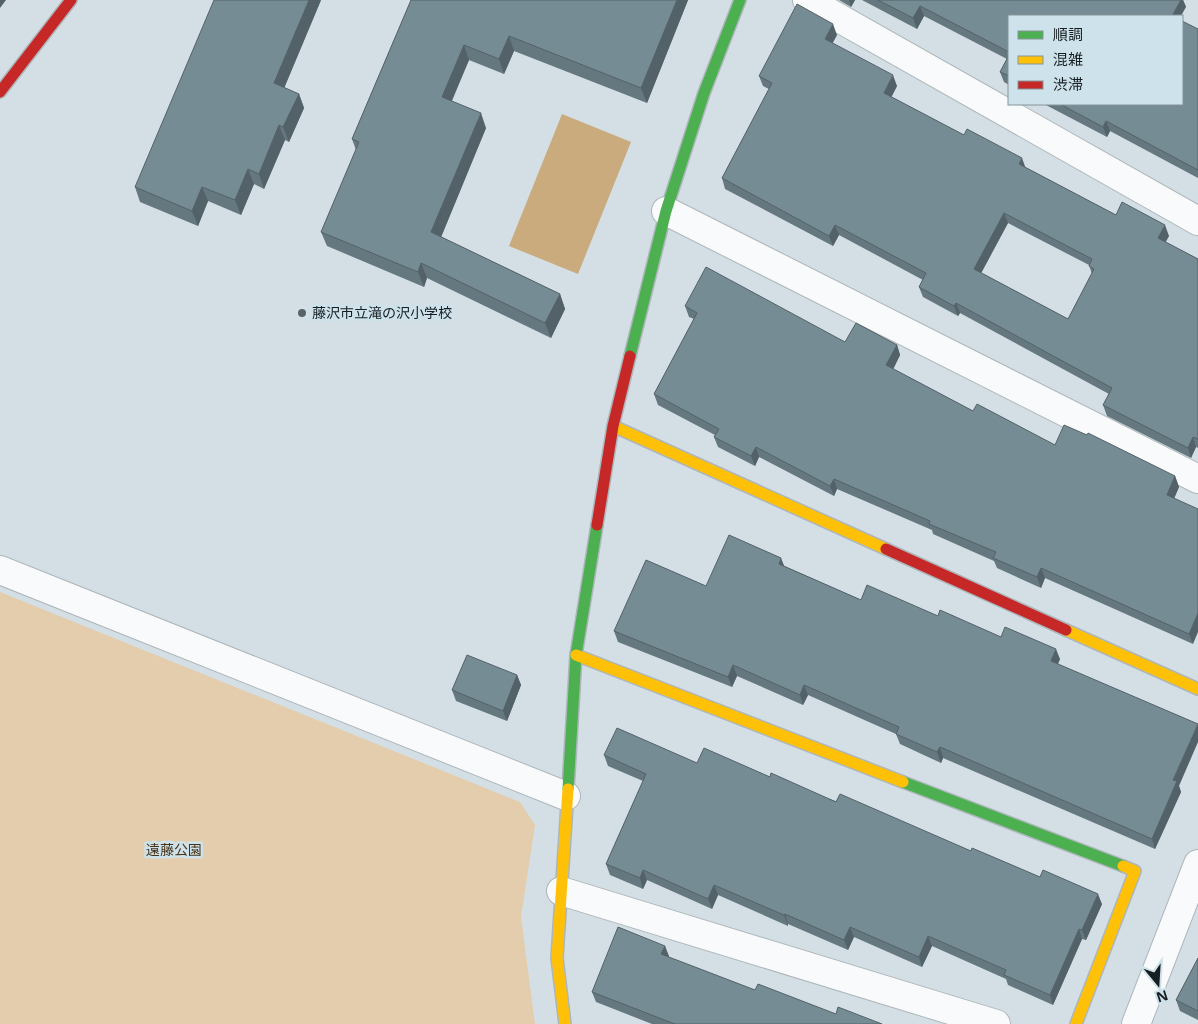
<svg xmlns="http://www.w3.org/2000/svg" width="1198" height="1024" viewBox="0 0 1198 1024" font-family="'Open Sans','Noto Sans JP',sans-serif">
  <rect width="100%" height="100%" fill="#d4dfe5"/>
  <!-- green -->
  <path fill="#e3cdac" d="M0,592l520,210 15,23 -14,92 14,107h-535z"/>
  <!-- water -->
  <path fill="#caab7d" d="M562,114l69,28 -53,132 -69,-28z"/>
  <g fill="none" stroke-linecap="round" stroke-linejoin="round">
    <defs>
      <path id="street" d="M807,0l391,221
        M666,211l532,268
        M0,570l566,226
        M561,891l435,133
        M1136,1024l62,-160"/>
      <path id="fast" d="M630,356l36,-145 38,-118 36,-93
        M903,782l220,84
        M568,789l8,-134 21,-130"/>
      <path id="slow" d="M613,426l273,123
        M1066,630l132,59
        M576,655l327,127
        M565,1024l-8,-66 11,-169
        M1076,1024l59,-153 -12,-5"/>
      <path id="jam" d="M0,92l71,-92
        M597,525l16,-99 17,-70
        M886,549l180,81"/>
    </defs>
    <!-- street casing -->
    <use href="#street" stroke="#adb6ba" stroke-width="30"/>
    <!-- fast casing -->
    <use href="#fast" stroke="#adb6ba" stroke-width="14"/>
    <!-- slow casing -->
    <use href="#slow" stroke="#adb6ba" stroke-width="14"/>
    <!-- jam casing -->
    <use href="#jam" stroke="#adb6ba" stroke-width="14"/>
    <!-- street -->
    <use href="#street" stroke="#f9fafb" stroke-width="28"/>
    <!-- fast -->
    <use href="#fast" stroke="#4caf50" stroke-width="11"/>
    <!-- slow -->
    <use href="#slow" stroke="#ffc107" stroke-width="11"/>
    <!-- jam -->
    <use href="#jam" stroke="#c62828" stroke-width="11"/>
  </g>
  <!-- wall -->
  <path fill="#65787f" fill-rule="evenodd" d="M321,0l-37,88 15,6 5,14 -15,34 -4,-2 -21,49 -10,-5 -13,31 -33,-14 -10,25 -58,-24 -5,-15z
    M411,0h277l-41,103 -133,-52 -10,23 -35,-14 -17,41 34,27 -45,109 119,57 5,15 -14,29 -124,-60 -3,9 -97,-41 -6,-14 35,-82 -4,-11z
    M839,0h16l-4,7z
    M862,0h321l3,7 -177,9v69l-5,-3 -4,-10 7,-13 -83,-43 -7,13z
    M1198,29v149l-88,-47 -3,6 -63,-33h138z
    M837,35l-5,8 65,43 -6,11 225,118 53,21 -4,6 33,17v189l-2,-1 -5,11 -84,-42 -4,-11 6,-11 -149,-81 -2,3 -35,-19 -4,-10 4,-7 -84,-45 -6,11 -108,-57 -3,-11 47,-89 -6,-3 -4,-10zM1008,223l81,42 3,9 -24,45 -87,-46z
    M685,306l160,36 52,3 3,10 -7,14 80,42 82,34 120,31 4,11 -5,11 19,146 -148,-66 -4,10 -44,-20 -3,-7 -61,-27 -1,-4 -95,-41 -3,7 -75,-39 -4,9 -37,-19 -4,-10 1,-2 -57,-30 -4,-11 40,-75 -5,-2z
    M784,566l77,34 77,16 63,21 59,22 -2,5 121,122 2,6 -26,57 -212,-91 -2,5 -41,-19 -4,-10 -88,-39 -5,10 -66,-29 -5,11 -114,-45 -4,-11 92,-45z
    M517,675l4,10 -14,36 -51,-20 -4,-11z
    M604,755l93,8 73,14 201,74 131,53 -16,36 -4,-1 -29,66 -45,-20 -2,-6 -74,-33 -10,21 -68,-30 -6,13 -60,-26v2l-70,-31 -6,14 -65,-29 -4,9 -33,-14 -4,-11 37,-83 -35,-15z
    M665,946l3,11 87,33 81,24 46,10h-230l-56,-22 -4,-10z
    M1198,958v62l-18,-9 -4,-11z"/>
  <!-- shaded-wall -->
  <path fill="#536268" d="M0,0h6l-6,8z
    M309,0h12l-41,98 -6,-15z
    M677,0h11l-41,103 -6,-15z
    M849,0h6l-4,7z
    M1181,0h2l3,7 -5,9h-9z
    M920,6l4,10 -7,13 -4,-11z
    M833,24l4,11 -8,15 -4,-11z
    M509,36l5,15 -10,23 -5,-15z
    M464,45l5,15 -22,51 -5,-14z
    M893,75l4,11 -9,18 -4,-11z
    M299,94l5,14 -15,34 -6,-15z
    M481,113l5,15 -49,119 -6,-15z
    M1106,121l4,10 -3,6 -4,-10z
    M279,125l6,15 -21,49 -5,-15z
    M1022,158l4,11 -7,-5z
    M248,169l6,15 -13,31 -6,-15z
    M202,187l6,14 -10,25 -6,-15z
    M1004,213l4,10 -30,56 -4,-10z
    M835,225l4,10 -6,11 -4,-10z
    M1165,225l4,11 -7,13 -4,-11z
    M421,263l6,15 -3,9 -6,-15z
    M560,294l5,15 -14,29 -6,-15z
    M956,303l4,10 -2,3 -4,-10z
    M897,345l3,10 -10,21 -4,-11z
    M1193,437l3,10 -5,11 -3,-10z
    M756,447l3,10 -4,9 -4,-10z
    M1175,476l4,11 -8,19 -4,-11z
    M834,479l3,10 -3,7 -4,-10z
    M781,558l4,10 -6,-4z
    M1041,568l4,10 -4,10 -4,-11z
    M1198,613v19l-5,12 -4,-10z
    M1056,649l4,10 -5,12 -4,-10z
    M733,665l4,11 -5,11 -4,-10z
    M517,675l4,10 -14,36 -4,-10z
    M804,685l4,10 -5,10 -3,-10z
    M1198,724v18l-19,44 2,6 -26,57 -3,-10 21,-59z
    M940,747l3,11 -2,5 -4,-11z
    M643,870l4,10 -4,9 -3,-11z
    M714,885l4,10 -6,14 -4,-10z
    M1098,894l4,10 -16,36 -4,-10z
    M785,914l3,10v2l-4,-11z
    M850,927l4,10 -6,13 -4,-10z
    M1079,929l3,10 -29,66 -3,-10z
    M928,936l4,10 -10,21 -3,-10z
    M665,946l4,10 -4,9 -4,-11z"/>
  <!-- building -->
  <path fill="#768c94" stroke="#536268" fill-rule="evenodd" d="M214,0h95l-35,83 25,11 -16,33 -4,-2 -20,49 -11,-5 -13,31 -33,-13 -10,24 -57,-24z
    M411,0h266l-36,88 -132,-52 -10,23 -35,-14 -22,52 39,16 -50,119 129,62 -15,29 -124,-60 -3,9 -97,-40 38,-90 -7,-3z
    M878,0h303l-9,16h1h-164v36l-89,-46 -7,12z
    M797,4l36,20 -8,15 68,36 -9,18 80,42 3,-6 55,29 -3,6 97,51 6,-13 43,23 -7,13 40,21v180l-5,-2 -5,11 -85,-43 9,-17 -156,-85 -2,3 -35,-19 7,-14 -91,-48 -6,11 -107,-58 50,-95 -13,-7zM1004,213l88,46 -3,7 5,3 -26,50 -94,-50z
    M1182,21l16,8v141l-92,-49 -3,6 -43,-23h122z
    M1009,55v21l-9,-4z
    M706,267l139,75 11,-19 41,22 -11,20 87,46 4,-7 78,41 9,-20 23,10 1,-2 87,43 -8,19 31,14v104l-9,21 -148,-66 -4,9 -44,-19 3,-6 -67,-28 1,-3 -96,-42 -4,7 -74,-39 -5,9 -37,-19 5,-8 -65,-35 43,-81 -12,-7z
    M729,535l52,23 -2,6 82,36 6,-15 71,31 2,-6 61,27 4,-10 51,22 -5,12 147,63 -25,56 4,1 -25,58 -212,-92 -3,5 -41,-18 3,-7 -95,-42 -4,10 -67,-30 -5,12 -114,-46 32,-71 60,26z
    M467,655l50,20 -14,36 -51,-21z
    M617,728l80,35 7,-15 66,29 1,-4 65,29 4,-8 131,57 1,-3 68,29 3,-7 55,24 -16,36 -3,-1 -29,66 -46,-20 2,-5 -78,-34 -9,21 -69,-30 -6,13 -59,-26 -1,1 -70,-30 -6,14 -65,-29 -3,8 -34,-14 40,-90 -42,-19z
    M618,927l47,19 -4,8 94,36 3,-6 78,30 2,-7 44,17h-207l-83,-32z
    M1198,958v53l-22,-11z"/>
  <!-- markers -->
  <circle fill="#596266" stroke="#cee2eb" stroke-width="2" cx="302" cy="313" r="5"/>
  <g text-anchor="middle" stroke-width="5" stroke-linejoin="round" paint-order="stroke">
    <!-- poi labels -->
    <g font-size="14" fill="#171e21" stroke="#cee2eb" text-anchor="start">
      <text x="312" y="318">藤沢市立滝の沢小学校</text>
    </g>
    <!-- park labels -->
    <g font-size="14" fill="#483315" stroke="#cee2eb">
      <text x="174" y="855">遠藤公園</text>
    </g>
  </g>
  <!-- legend -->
  <rect x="1008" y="15" width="175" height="90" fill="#cee2eb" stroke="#85949a"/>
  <rect x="1018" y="31" width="25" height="8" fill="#4caf50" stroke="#85949a"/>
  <text x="1053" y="40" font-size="15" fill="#171e21">順調</text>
  <rect x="1018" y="56" width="25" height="8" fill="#ffc107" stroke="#85949a"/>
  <text x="1053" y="65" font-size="15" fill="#171e21">混雑</text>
  <rect x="1018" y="81" width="25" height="8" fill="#c62828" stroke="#85949a"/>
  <text x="1053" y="90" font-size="15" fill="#171e21">渋滞</text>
  <!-- north arrow -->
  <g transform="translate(1158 984) rotate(162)" stroke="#cee2eb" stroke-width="4" paint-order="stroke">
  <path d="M0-4L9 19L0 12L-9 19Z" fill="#171e21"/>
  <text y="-8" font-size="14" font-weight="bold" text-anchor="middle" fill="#171e21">N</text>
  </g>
</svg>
